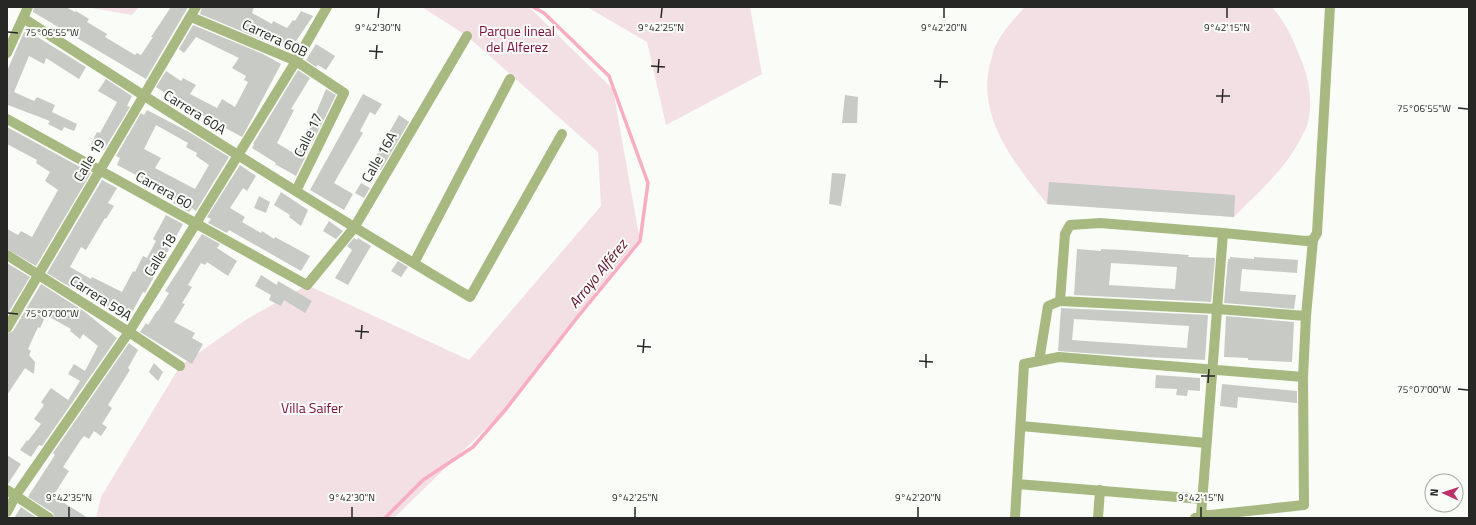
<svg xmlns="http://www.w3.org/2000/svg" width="1476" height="525" viewBox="0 0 1476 525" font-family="'Titillium Web',sans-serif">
  <rect width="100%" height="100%" fill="#fafcf7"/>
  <!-- green -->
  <path fill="#f3e0e5" d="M86,7h53l-7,8z
    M422,7h107l84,82 27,152 -134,168 -112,109h-298l5,-21 79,-131 67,-47 60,-34 162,75 132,-154 -3,-54 -131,-116z
    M587,7h163l12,67 -96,51 -19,-83z
    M1025,7h247c13,14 21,32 28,50 9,21 13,43 8,65 -1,5 -4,10 -6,14 -15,32 -44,56 -68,81l-187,-13c-33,-41 -74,-91 -55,-147 1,-5 2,-10 5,-14 7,-14 18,-25 28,-36z"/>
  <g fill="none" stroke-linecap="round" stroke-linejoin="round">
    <!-- stream -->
    <path stroke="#f9adc3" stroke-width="3.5" d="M385,518l38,-38 50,-33 33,-38 70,-90 64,-78 8,-58 -39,-107 -65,-63 -11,-6"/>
  </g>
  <!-- building -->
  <path fill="#c8cac5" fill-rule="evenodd" d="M34,7h32l9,5 1,-1 13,8 -2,3 20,12 -2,3 30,18 2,-2 4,2 12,-18h-2l20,-30h17l-42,72 -113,-67z
    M202,7h52l-2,6 20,11 1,-3 14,7 6,-8 2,1 6,-10 12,5 -21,31 -19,-8 -3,4 -70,-29z
    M193,25l70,29 18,10 -29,55 -10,18 -59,-32 -27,-18 10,-16 15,10 2,-3 13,7 -6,9 27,14 5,-9 13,8 13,-25 -4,-2 2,-4 -14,-8 7,-10 -43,-21 -12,16 -5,-4z
    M24,32l15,6 47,29 -7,12 -33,-21 -2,6 -15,-8 -15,36 20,9 3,-4 18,8 -3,7 25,12 -3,7 -10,-4 -2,4 -14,-7 2,-3 -42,-16 -1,2v-36z
    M316,44l19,12 -9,14 -8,-5 -2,2 -10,-7z
    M298,70l12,8 -19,31 3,1 -17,33 18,11 12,-25 2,1 17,-41 10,6 -40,81 -21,-12 1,-1 -24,-15 2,-4h-1z
    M106,79l26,17 -5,10 3,1 -26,43 -13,-6 6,-12 3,1 17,-31 -19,-11z
    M363,94l19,10 -7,11 -5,-3 -10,19 3,2 -29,50 19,11 -9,16 -34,-20z
    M845,95l13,2 -1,26h-15z
    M147,110l42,22 40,25 -33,54 -4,-3 -3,4 -16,-9 3,-4 -34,-17 2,-3 -27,-14 3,-7 -4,-2 25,-43 3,2zM156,125l32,18 -2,4 11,6 -1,3 13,9 -14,24 -40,-21 6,-10 -17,-9z
    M399,115l10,7 -28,48 -10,-5z
    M7,127l84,46 -55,93 -29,-17v-20l11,6 3,-4 11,6 26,-47 -13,-9 5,-9 -14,-9 1,-3 -30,-16z
    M240,165l16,11 -9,15 -4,-3 -13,20 15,9 -3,5 19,11 1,-2 12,8 1,-2 35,19 -9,15 -72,-41 -2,3 -19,-10 3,-4 -4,-2z
    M832,173l14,1 -5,32 -12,-2z
    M102,180l15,8 -9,15 6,3 -8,13 -1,-1 -19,32 -5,-3 -11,20 21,12 1,-2 30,15 11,-21 2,1 8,-16 4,2 9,-17 -3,-2 13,-24 17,9 -38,69 -2,-1 -14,26 -66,-35 -16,-10z
    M1049,182l186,13 -1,22 -187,-13z
    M361,183l9,5 -6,10 -9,-5z
    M281,192l27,18 -7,16 -12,-9 1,-2 -16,-10z
    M259,196l11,6 -4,11 -12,-5z
    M329,221l14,10 -7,8 -13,-8z
    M202,234l18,10 -3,4 20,13 -9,15 -21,-14 -2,3 -4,-2 -13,22 4,2 -10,16 3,1 -11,18 21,11 -3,5 11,6 -11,20 -52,-32 6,-9 2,2 9,-14h1l11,-18 -4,-2z
    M354,238l3,2 1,-2 13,8 -23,39 -13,-7 17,-28 -5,-4z
    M1077,249l24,2v-2l22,1 66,5 -1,2 27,1 -4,44 -137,-7zM1111,263l66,4 -2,22 -66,-4z
    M1230,257l24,2v-2l44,3 -1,13 -55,-4 -2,22 56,4 -2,14 -70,-6 4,-44h2z
    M398,261l10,6 -7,10 -10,-6z
    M7,263l23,14 -23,38z
    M261,275l16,10 1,-4 34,20 -7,12 -21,-13 -3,6 -12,-6 2,-5 -16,-9z
    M41,284l44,28 32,26 -75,108 -3,-1 -8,12 -11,-7 7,-10 1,1 13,-17 -7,-5 10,-14 -3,-3 10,-14 17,12 12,-19 -12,-7 6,-10 11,7 13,-25 -15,-12 -3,5 -10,-8 1,-2 -25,-14 -6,13 -2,-1 -10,22 3,2 -2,4 6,7 -1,12 -9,-6 -18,27v-61l6,-3z
    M1061,308l147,7 -3,45 -78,-4 -69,-5zM1074,319l115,7 -2,22 -115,-8z
    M1226,316l68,6 -2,40 -44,-2v-2l-24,-1z
    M129,343l9,7 -10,18 2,2 -22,35 4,3 -10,16 5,3 -6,9 -7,-5 -5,8 -5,-3 -4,5 -17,26 6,4 -16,25 35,22h-33l-2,-5 -25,-16 1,-2 26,-40 -2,-2z
    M154,363l9,9 -5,9 -9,-9z
    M1156,375l44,3v13l-12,-1 -1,6 -11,-1 1,-6 -22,-1z
    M1222,384l75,7v12l-59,-6 -1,11 -17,-2z
    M7,455l14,9 -13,20h-1z
    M21,507l16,11h-23z"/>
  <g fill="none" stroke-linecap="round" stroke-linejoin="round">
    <!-- minor -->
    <path stroke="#a7b981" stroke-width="10" d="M191,17l105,44 48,32 -48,98
      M23,18c148,96 296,189 447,279l92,-163
      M7,53l21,-46
      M7,119l300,166 47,-57 113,-192
      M7,255l122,77 51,34
      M414,263l96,-184
      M1060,301l157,8 89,7
      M7,328l189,-321
      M1039,361l9,-55 12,-5 5,-67 5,-9 30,-2 123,10 83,8 7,-1
      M1021,426l185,17
      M1017,484l185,15
      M7,490l42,28
      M7,512l9,-17 113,-163 167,-271 31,-54
      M1201,516l22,-283
      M1015,518l9,-154 35,-7 244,20
      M1098,518l2,-28
      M1195,518l6,-2 103,-11 -1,-128 3,-61 7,-76 4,-7 13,-226"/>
  </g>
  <!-- ticks -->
  <path fill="none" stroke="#272826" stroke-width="1.5" d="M378,18l1,-10M661,18l1,-10M944,18v-10M1227,18v-10M8,32l10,1M369,51l14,1M376,59l1,-14M651,66l14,1M658,73l1,-14M934,81l14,1M940,88l1,-14M1216,96h14M1222,103l1,-14M1458,108l10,1M8,313l10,1M355,331l14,1M361,339l1,-14M637,346l14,1M643,353l1,-14M919,361l14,1M926,368v-14M1201,376h14M1208,383l1,-14M1458,389l10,1M69,517v-10M352,517v-10M635,517v-10M918,517v-10M1201,517v-10"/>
  <g text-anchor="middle" stroke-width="4" stroke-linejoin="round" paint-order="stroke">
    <!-- park labels -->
    <g font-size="14" fill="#7c0f40" stroke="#fafcf7">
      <text x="517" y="36">Parque lineal<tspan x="517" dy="16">del Alferez</tspan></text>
      <text x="312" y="413">Villa Saifer</text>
    </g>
    <!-- street labels -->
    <g font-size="14" fill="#272826" stroke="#fafcf7">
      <text transform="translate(275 38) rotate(25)" y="5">Carrera 60B</text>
      <text transform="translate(195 112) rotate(32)" y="5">Carrera 60A</text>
      <text transform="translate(308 135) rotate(-64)" y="5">Calle 17</text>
      <text transform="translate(379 157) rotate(-60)" y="5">Calle 16A</text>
      <text transform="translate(89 160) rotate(-59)" y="5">Calle 19</text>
      <text transform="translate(164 190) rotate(29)" y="5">Carrera 60</text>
      <text transform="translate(160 255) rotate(-58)" y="5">Calle 18</text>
      <text transform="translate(101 298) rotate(33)" y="5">Carrera 59A</text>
    </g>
    <!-- water labels -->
    <g font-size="15" font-style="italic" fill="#5f0e31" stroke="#fafcf7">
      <text transform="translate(598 274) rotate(-51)" y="5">Arroyo Alférez</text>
    </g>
  </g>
  <g font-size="10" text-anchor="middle" fill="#272826" stroke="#fafcf7" stroke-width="4" stroke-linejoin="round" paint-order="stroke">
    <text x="378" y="31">9°42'30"N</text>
    <text x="661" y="31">9°42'25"N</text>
    <text x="944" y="31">9°42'20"N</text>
    <text x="1227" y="31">9°42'15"N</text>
    <text x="52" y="36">75°06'55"W</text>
    <text x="1424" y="112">75°06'55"W</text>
    <text x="52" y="317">75°07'00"W</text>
    <text x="1424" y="393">75°07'00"W</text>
    <text x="69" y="501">9°42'35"N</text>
    <text x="352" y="501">9°42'30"N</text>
    <text x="635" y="501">9°42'25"N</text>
    <text x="918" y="501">9°42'20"N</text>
    <text x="1201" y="501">9°42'15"N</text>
  </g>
  <!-- border -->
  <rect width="1476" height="525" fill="none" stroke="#272826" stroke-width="16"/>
  <!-- north arrow -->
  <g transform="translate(1444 493) rotate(273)"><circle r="19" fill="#fafcf7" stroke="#a6a7a3"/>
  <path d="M0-3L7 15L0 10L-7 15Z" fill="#bd326a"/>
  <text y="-6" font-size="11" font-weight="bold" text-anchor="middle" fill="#272826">N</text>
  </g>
</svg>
